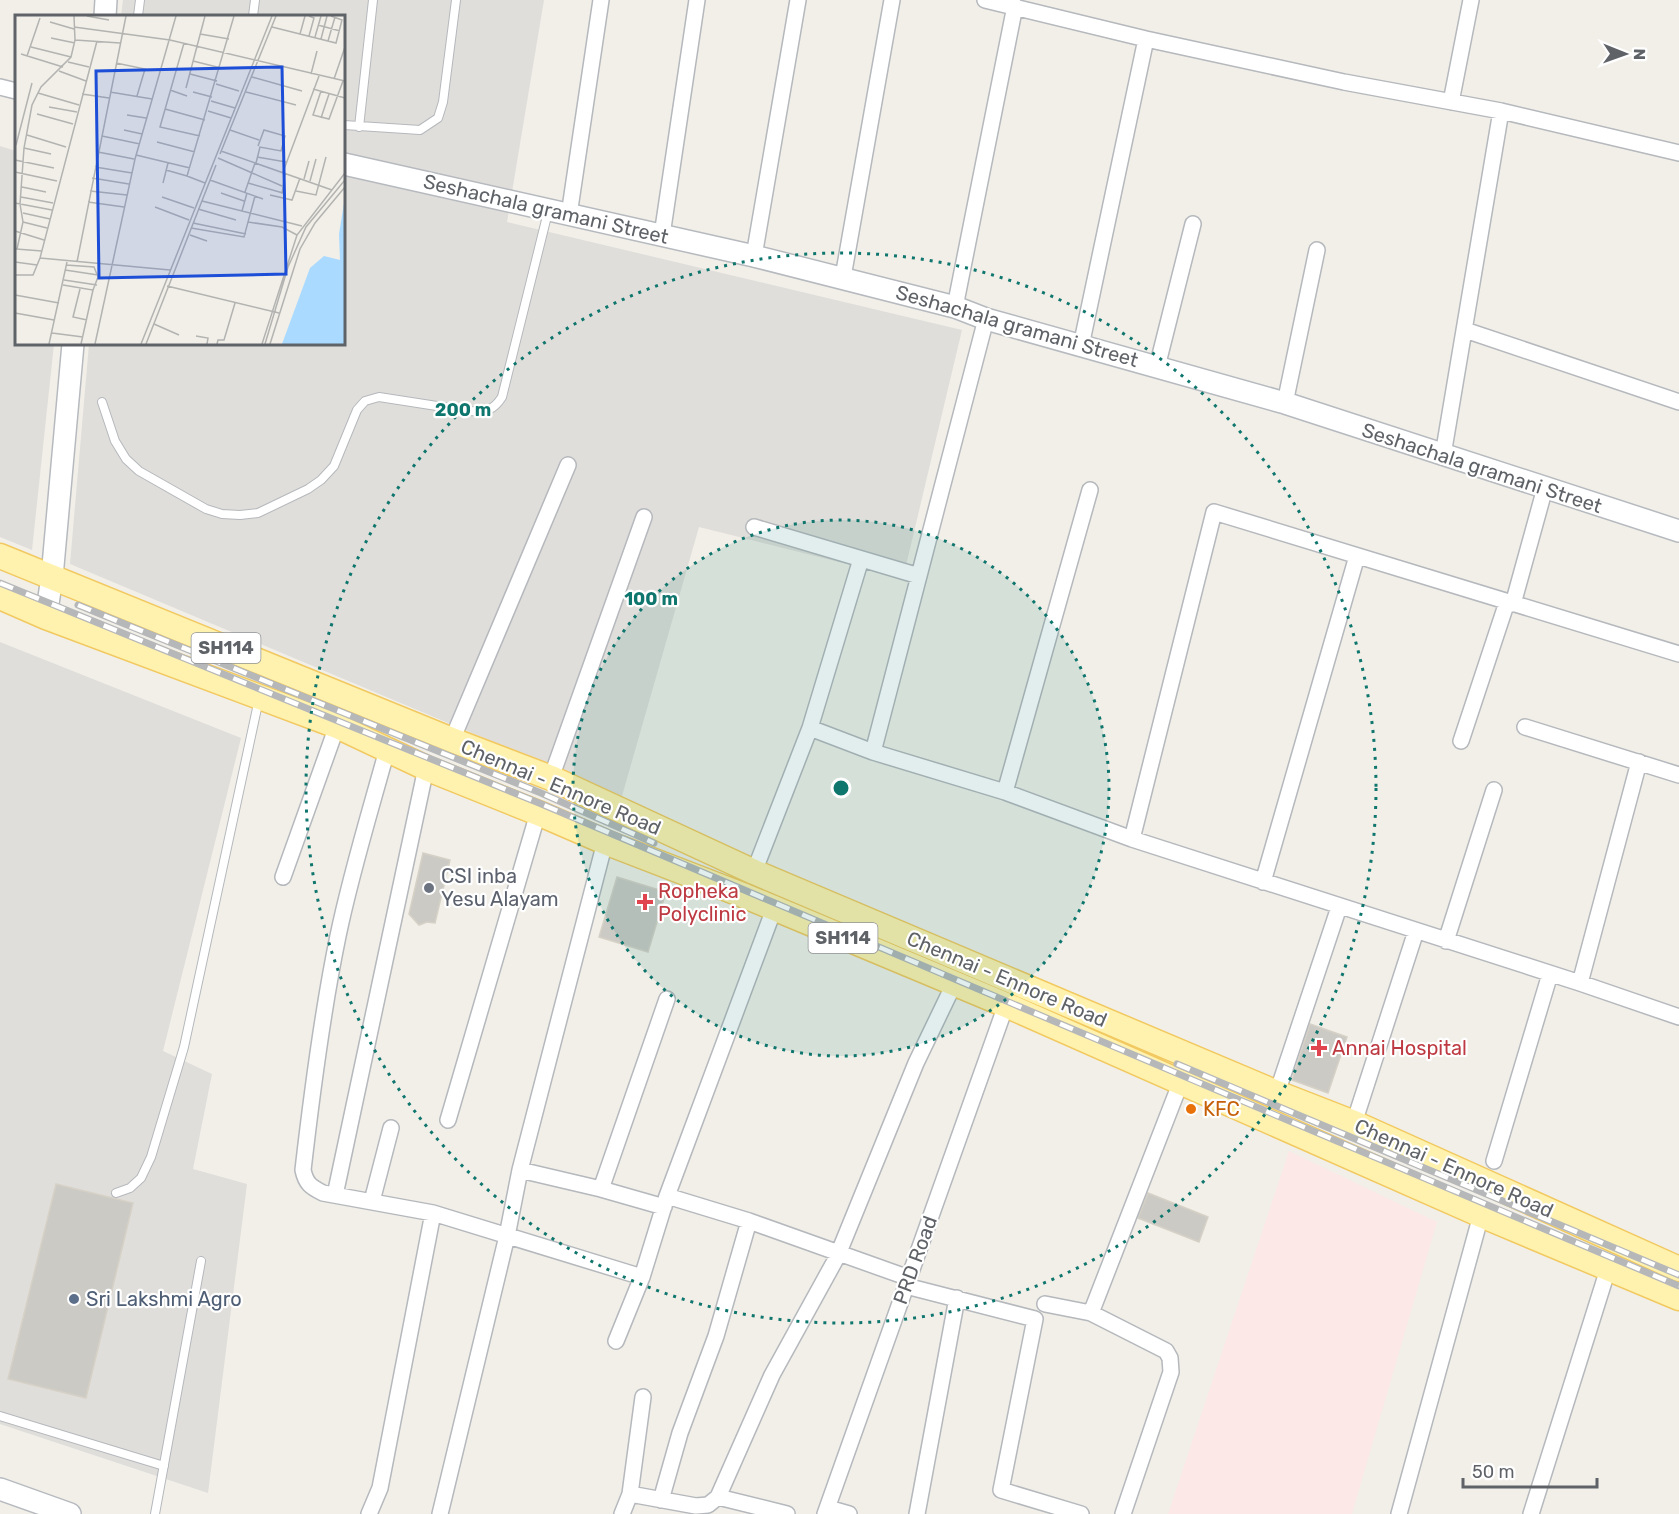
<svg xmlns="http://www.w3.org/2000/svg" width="1679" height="1514" viewBox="0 0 1679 1514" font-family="Rubik,sans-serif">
  <rect width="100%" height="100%" fill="#f1efe8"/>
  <!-- industrial -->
  <path fill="#e0deda" d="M123,0h421l-37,222 455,108 -59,248 -204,-51 -77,269 -552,-232 19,-220h255v-328h-223z
    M0,146l16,5v193h38l-22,206 -32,-13z
    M0,642l241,96 -78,313 49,23 -19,95 54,15 -39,309 -208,-69z"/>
  <!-- medical -->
  <path fill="#fce8e6" d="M1289,1151l148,71 -85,292h-184z"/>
  <!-- building -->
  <path fill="#cccac5" stroke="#d6d1c6" stroke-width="1.5" d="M423,853l27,7 -15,63 -8,-1 -8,3 -10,-11z
    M617,877l49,15 -18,60 -49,-15z
    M1310,1024l37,13 -19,56 -36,-13z
    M56,1184l77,19 -47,195 -78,-19z
    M1148,1193l60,24 -9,25 -61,-24z"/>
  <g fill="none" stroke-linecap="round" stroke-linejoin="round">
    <defs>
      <path id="lane" d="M138,16l2,-16
        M253,16l2,-16
        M344,125l76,5 18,-12 5,-16 13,-102
        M359,127l14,-127
        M102,402l13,39 11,18 13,12 67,38 16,5 18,1 18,-2 50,-24 13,-9 13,-14 23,-56 8,-9 14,-4 90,14c17,1 24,0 33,-14l46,-185
        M116,1193l14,-5 11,-10 10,-21 33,-110 75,-348
        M0,1416l164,50
        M155,1514l46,-253"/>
      <path id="street" d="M985,0l161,39 198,43 157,29 178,42
        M0,87l16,4
        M1451,102l20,-102
        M569,215l32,-215
        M662,235l35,-235
        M754,256l44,-256
        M843,277l49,-277
        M955,307l60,-301
        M1465,330l214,72
        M1081,346l65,-307
        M1157,367l36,-143
        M1285,403l32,-153
        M1443,455l58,-344
        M754,527l165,49
        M1513,604l32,-116
        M1525,727l154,48
        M810,728l51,-169
        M452,740l116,-275
        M1461,741l46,-139
        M387,750c-17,62 -36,123 -49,186 -16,77 -26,156 -35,234 3,14 8,17 20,23l110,20 209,64
        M873,752l113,-433
        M551,778l93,-261
        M1005,792l85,-302
        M1132,839l82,-327 465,142
        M754,872l56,-144 63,24 132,40 127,47 448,144 99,34
        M283,877l54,-151
        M1263,882l94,-326
        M1446,941l48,-151
        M1580,983l59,-221
        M1277,1093l62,-186
        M448,1120l90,-307
        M1354,1123l62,-192
        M1494,1161l56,-187
        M520,1170l81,19 63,18
        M601,1189l66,-190
        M335,1195l91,-427
        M667,1196l82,25 160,57
        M372,1201l19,-73
        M906,1286l129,33 -34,171 80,24
        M1045,1304l46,9 75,38 4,7 1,14 -48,142
        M1091,1313l89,-229
        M616,1341l26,-64 25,-81 107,-287
        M630,1494l66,12 12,-1 10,-8 54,-122 65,-118 79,-194 38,-79
        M718,1497l69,17
        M661,1500l19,-67 36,-97 33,-115
        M828,1508l21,6
        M369,1514l11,-26 53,-275
        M440,1514l67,-278 13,-66 85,-328
        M622,1514l8,-20 13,-97
        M825,1514l181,-509
        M917,1514l40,-216
        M1399,1514l82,-299
        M1531,1514l77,-245"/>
      <path id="secondary" d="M105,16l1,-16
        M344,164l410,92 201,51 31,12 299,84 394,128
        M46,617l6,-40 21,-233
        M0,1489l70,25"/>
      <path id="primary" d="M0,556l452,184 99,38 203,94 523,221 77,30 325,146
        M0,597l46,20 291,109 89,42 112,45 67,29 140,54 261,109 475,210 198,83"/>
    </defs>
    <!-- lane casing -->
    <use href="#lane" stroke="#b5b8bc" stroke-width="10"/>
    <!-- street casing -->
    <use href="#street" stroke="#b5b8bc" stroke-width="18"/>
    <!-- secondary casing -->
    <use href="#secondary" stroke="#b6babf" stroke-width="24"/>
    <!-- primary casing -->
    <use href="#primary" stroke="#f2c960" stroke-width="27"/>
    <!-- lane -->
    <use href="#lane" stroke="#fff" stroke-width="8"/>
    <!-- street -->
    <use href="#street" stroke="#fff" stroke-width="15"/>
    <!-- secondary -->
    <use href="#secondary" stroke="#fff" stroke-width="21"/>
    <!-- primary -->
    <use href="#primary" stroke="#fff2af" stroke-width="24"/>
    <defs>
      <path id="rail" d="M0,583l539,220 1140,483
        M78,605l463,188 113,50
        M1177,1064l502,211"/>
    </defs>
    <!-- rail casing -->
    <use href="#rail" stroke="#b6b7b8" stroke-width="7"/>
    <!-- rail -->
    <use href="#rail" stroke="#fff" stroke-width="4.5" stroke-dasharray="14" stroke-linecap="butt"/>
  </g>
  <!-- distance rings -->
  <circle cx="841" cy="788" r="268" fill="#0f766e" fill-opacity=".12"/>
  <g fill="none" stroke="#0f766e" stroke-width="3" stroke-dasharray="3 6">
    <circle cx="841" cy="788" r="268"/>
    <circle cx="841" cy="788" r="535"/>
  </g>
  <!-- markers -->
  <circle fill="#6b7280" stroke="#fff" stroke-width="2" cx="429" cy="888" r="6"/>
  <g fill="#e0444e" stroke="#fff" stroke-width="2">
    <path d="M642 893h6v6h6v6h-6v6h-6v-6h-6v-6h6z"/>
    <path d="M1316 1039h6v6h6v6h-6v6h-6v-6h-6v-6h6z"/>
  </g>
  <circle fill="#e8710a" stroke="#fff" stroke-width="2" cx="1191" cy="1109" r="6"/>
  <circle fill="#5c6f8a" stroke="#fff" stroke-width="2" cx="74" cy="1299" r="6"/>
  <g text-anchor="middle" stroke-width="4.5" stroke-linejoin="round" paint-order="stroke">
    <!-- shield labels -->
    <g fill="#fff" stroke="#8f9295" stroke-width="1.5">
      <rect x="191.5" y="633" width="69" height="30" rx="4.5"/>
      <rect x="808.5" y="923" width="69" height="30" rx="4.5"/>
    </g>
    <g font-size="18" font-weight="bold" fill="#5f6368">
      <text x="226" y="654">SH114</text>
      <text x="843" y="944">SH114</text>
    </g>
    <!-- street labels -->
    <g font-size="20" fill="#5f6368" stroke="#fff">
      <text transform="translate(546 209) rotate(13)" y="7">Seshachala gramani Street</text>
      <text transform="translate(1017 326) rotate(16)" y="7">Seshachala gramani Street</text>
      <text transform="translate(1482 468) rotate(18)" y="7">Seshachala gramani Street</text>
      <text transform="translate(561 787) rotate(23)" y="7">Chennai - Ennore Road</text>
      <text transform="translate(1007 979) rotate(23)" y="7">Chennai - Ennore Road</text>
      <text transform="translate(1454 1168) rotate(24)" y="7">Chennai - Ennore Road</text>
      <text transform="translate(915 1260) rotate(-70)" y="7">PRD Road</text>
    </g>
    <!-- worship labels -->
    <g font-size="20" fill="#5b616d" stroke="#fff" text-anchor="start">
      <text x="441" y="883">CSI inba<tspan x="441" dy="23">Yesu Alayam</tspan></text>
    </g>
    <!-- health labels -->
    <g font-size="20" fill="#be3a42" stroke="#fff" text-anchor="start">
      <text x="658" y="898">Ropheka<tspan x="658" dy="23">Polyclinic</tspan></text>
      <text x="1332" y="1055">Annai Hospital</text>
    </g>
    <!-- food labels -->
    <g font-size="20" fill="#c56008" stroke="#fff" text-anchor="start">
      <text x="1203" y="1116">KFC</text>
    </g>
    <!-- service labels -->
    <g font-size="20" fill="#4e5e75" stroke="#fff" text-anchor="start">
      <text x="86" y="1306">Sri Lakshmi Agro</text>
    </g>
  </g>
  <!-- overview -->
  <g transform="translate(15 15)">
    <rect width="330" height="330" fill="#f1efe8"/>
    <path d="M330,182v147h-63l28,-76 14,-12 16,4 -1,-26z" fill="#aadaff"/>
    <path fill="none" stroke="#b3b3b1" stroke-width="1.5" d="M72,1l22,4M35,7l24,7M303,10l22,6M59,12l96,13 175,41M257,12l64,16 6,-23 -11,-4M185,19l29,5M285,19l5,-18M294,21l5,-18 -5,-2M300,22l6,-21M36,23l24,5M306,24l6,-23M60,25l45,3M313,26l7,-24M169,28l-24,84 40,9M16,32l40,10M6,39l42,13M12,41l13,-38M178,46l28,7M53,47l21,5M101,48l29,6 -8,27M44,56l27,10M175,59l27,7M296,59l6,-23M237,62l50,14M319,64l11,-32M201,69l23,7M171,73l19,-72M298,74l32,9M155,75l17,6M306,76l-8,24 16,4 14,-38M95,77l42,7M178,77l19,5M231,77l50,13M23,78l41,12M67,79l27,4M196,86l24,7M34,92l28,5M150,94l40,11M193,96l23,7M22,99l36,10M112,100l19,3M306,103l8,-24M109,115l18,4M215,115l29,10M12,120l39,12M87,121l38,8M142,127l38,10M1,130l16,-62M9,133l27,6M206,136l111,39M83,137l36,7M205,139l56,-138M121,140l54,13M242,142l29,5M203,143l64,28M0,145l39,8M241,148l4,-16 21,4 4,-15 -21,-6 -6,16M80,152l37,6M151,155l21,6M0,157l42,9M268,157l36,-96M77,163l37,6M289,164l5,-18M195,165l53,19M295,166l6,-22M148,168l5,-20M190,168l-18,-7 47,-160M233,168l35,10M7,172l24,5M75,176l37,4M281,176l20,4 10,-38M230,177l10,-29M206,178l23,8M267,179l3,-21M255,180l22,5 8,-22M6,182l32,6M147,182l32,11M187,186l100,25M73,187l36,5M0,188l37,7M140,192l34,13M183,194l38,11M227,196l5,-18M8,198l27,6M8,207l24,6M233,207l34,5 15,8M178,208l53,11M176,213l53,9 11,-41M0,216l29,9M175,220l17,6M1,234l26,2M2,234l6,-27 -3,-18 4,-56 8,-43 9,-18 30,-30 4,-17 -1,-24M25,243l130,12M0,247l22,3M62,247l49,-246M51,250l28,2 4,10 -5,13M50,255l33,5M0,260h18l7,-17 57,-217M49,265l33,5M48,270l30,5 -12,54M152,271l112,27M65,274l-7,28 14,3M0,280l44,8M0,298l39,7M139,309l25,11M37,318l31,4M181,321l12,2 -1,6M34,329l18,-82M80,329l40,-185 41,-143M126,329l131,-328M131,329l70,-179M202,329l1,-4h6l11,-37M247,329l35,-109 48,-62M250,329l23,-77 18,-40 39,-47M255,329l30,-95 15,-26 30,-36"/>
    <path fill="#1d4ed8" fill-opacity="0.15" stroke="#1d4ed8" stroke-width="3" d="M267,52l4,207 -187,4 -3,-207z"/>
    <rect width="330" height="330" fill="none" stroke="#5f6368" stroke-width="3"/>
  </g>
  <circle cx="841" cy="788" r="9" fill="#0f766e" stroke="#fff" stroke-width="3"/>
  <g font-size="18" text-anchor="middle" font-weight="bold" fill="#0f766e" stroke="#fff" stroke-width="4.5" stroke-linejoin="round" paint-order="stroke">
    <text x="463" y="416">200 m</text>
    <text x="651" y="605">100 m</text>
  </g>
  <!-- north arrow -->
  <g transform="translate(1625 54) rotate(91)" stroke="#ffffff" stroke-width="4.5" paint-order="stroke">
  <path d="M0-4.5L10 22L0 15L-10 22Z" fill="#5f6368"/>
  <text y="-9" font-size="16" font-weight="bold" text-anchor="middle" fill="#5f6368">N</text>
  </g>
  <!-- scale -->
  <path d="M1463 1478v9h134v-9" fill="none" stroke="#5f6368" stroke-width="3"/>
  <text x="1472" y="1478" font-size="18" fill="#5f6368" stroke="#ffffff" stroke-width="4.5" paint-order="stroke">50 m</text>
</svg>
